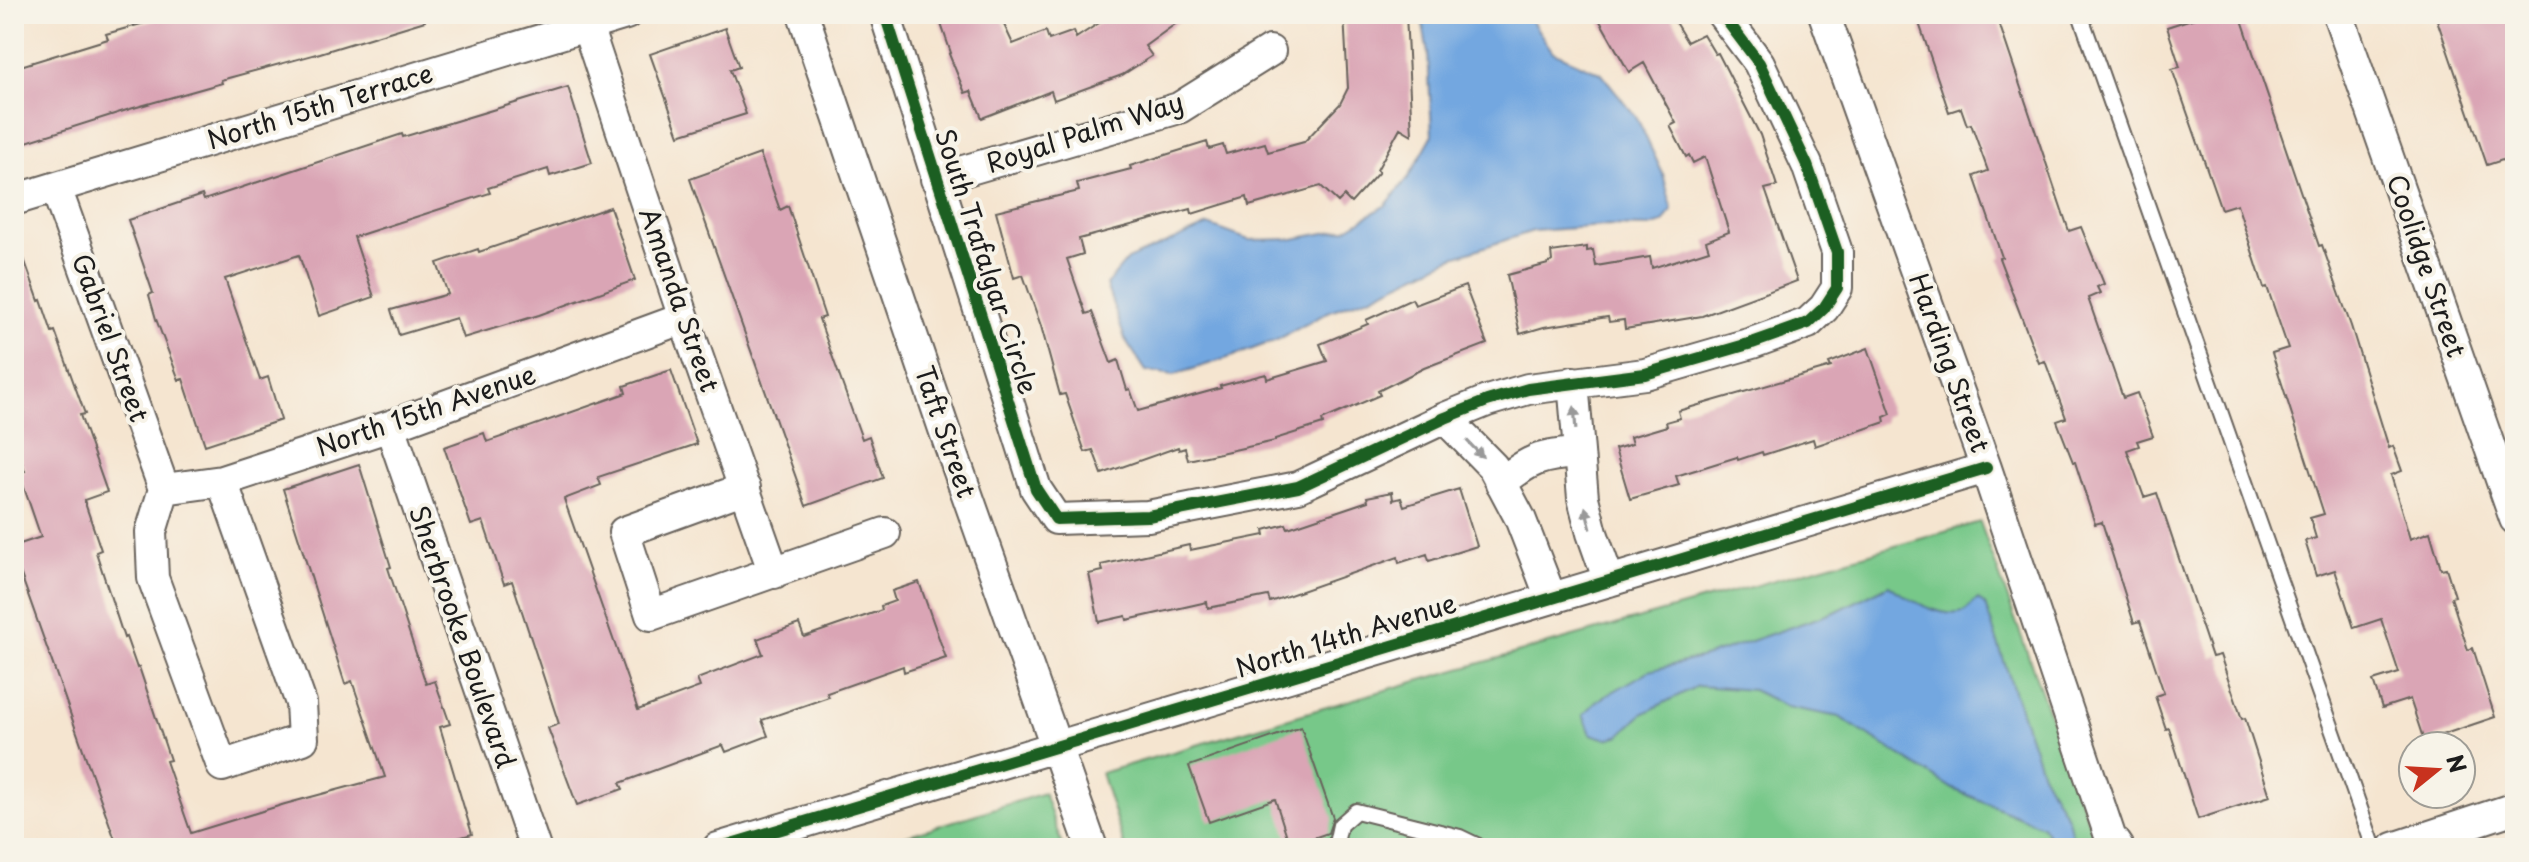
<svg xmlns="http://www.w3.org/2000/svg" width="2529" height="862" viewBox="0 0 2529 862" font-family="'Playpen Sans',sans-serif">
  <rect width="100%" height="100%" fill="#f7f3e8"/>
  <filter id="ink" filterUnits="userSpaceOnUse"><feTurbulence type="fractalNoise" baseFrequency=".0125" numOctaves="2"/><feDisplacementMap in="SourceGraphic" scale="16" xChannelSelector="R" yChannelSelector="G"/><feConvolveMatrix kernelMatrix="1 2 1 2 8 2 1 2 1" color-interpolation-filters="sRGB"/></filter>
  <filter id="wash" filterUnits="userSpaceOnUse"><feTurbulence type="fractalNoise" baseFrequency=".006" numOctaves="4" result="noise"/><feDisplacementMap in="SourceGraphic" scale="32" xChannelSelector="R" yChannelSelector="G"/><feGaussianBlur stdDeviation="1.8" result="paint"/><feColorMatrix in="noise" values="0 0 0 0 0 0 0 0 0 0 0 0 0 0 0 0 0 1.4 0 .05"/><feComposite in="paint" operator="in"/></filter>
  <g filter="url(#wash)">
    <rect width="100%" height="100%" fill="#f5e5d0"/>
    <!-- green -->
    <path fill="#77c889" stroke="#4a7252" stroke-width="2" d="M1980,522l118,326h-973l-24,-75 260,-76z
      M1044,793l19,55h-196z"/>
    <!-- water -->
    <path fill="#73a7e0" stroke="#48627e" stroke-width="2" d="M1421,14h106l26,38 48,21 36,45 26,56 9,35 -9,14 -14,4 -45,-1 -71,5 -82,27 -79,38 -42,15 -53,29 -46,17 -57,18 -28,-4 -21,-32 -19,-54 21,-25 81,-35 41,15 44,-1 53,-10 40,-24 23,-28 23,-41 -4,-83z
      M1889,585c16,13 53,34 74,27 5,-2 10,-9 15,-13l7,6 57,168 26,46 4,16 -9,11 -11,-5 -10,-15 -89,-37 -114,-72 -52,-10 -34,-17 -56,-4 -55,28 -22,21 -13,4 -16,-5 -8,-19 14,-14 52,-30 58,-15 128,-44z"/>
    <g id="blocks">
      <!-- building -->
      <path fill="#daa5b5" d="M176,14h248l1,7 -105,32 -99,27 1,3 -92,26 -116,37v-78l94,-29 -2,-5z
        M954,14h45l14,30 33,-13 3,9 25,-9 2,7 37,-24h76l-44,32 7,10 -30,19 -68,25 -3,-9 -69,27 -11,-27 -6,2 -16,-39 2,-1 -11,-32z
        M1344,14h62l6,121 -12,-7 -23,42 2,2 -28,31 -7,-7 -6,6 -17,-16 -72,20 -2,-9 -55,17 -1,-5 -112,30 4,15 -16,5 19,55 6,-2 19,51 7,-3 9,30 3,-1 8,22 83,-23 -1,-2 46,-12 1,5 60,-18 -7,-17 48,-20 -2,-4 46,-21 3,6 50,-19 22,58 -63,24 -46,23 2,4 -58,25 1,4 -48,15v2l-87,19 -3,-12 -6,2 -1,-3 -76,27 -9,-24 -8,2 -20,-58 -5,1 -19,-69 -18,-51 -9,3 -18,-67 83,-20 -2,-8 54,-14 -1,-3 77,-24 2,7 14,-4 3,9 39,-11 3,9 36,-10 36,-38 8,-16z
        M1596,14h74l17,28 16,-8 12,20 3,-1 42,82 17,51 -12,3 32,92 -95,35 -77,13 -1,-9 -15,2 -1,-5 -64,10 -24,7 -13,-59 41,-11 4,-3 -1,-9 36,-5v4l6,-1 3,16 54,-9 2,11 57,-18 -3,-9 23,-9 -24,-75 -12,6 -4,-8 -3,2 -16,-31 6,-3 -32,-60 -15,9z
        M1916,14h80l73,217 12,-4 23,57 -7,3 3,6 -12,5 35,100 14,-5 16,43 -16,5 2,5 -12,4 17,47 13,-4 55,164 8,-2 22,64 3,-1 25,78 -72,23 -29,-91 -3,1 -11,-33 9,-3 -24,-72 -6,2 -32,-101 -7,2 -20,-62h-2l-16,-41 9,-3 -21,-57 -6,2 -40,-105 3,-1 -28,-81 14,-5 -17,-47 -4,1 -6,-17 -12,4z
        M2207,14h33l79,232 3,-1 29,81 38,122 4,-2 9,25 -11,4 19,64 20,-7 11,37 5,-1 9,28 -4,1 17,53 5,-2 22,69 -71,24 -14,-42 -28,9 -9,-27 26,-8 -18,-54 -27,9 -19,-58 -19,6 -11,-35 11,-3 -6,-20 14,-4 -52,-161 16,-5 -21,-61 -3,1 -27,-84 -16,5 -49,-140 8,-2 -13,-40z
        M2435,14h80v142l-28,9z
        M725,28l14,39 -9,3 16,44 -67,21 -29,-81z
        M568,87l24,76 -42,13 -2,-7 -60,19 2,5 -136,44 20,60 -55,19 -20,-61 -74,24 35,101 8,-3 13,43 -76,25 -22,-66 -4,1 -23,-61 -7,-24 4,-2 -25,-73 74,-25 2,5 198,-66 1,3z
        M760,154l20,56 8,-4 37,111 -6,2 43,120 7,-3 14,42 -77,28 -116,-327z
        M610,207l25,73 -96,35 -76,23 -7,-20 -57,17 -8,-25 57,-16 -11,-31 41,-14 1,3z
        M18,242l21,59 2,-1 11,32 3,-1 30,83 -5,1 27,77 -23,8 17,50 -5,2 28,86 2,-1 11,31 2,-1 31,93 -4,1 25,72 94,-29 100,-27 -33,-96 -7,3 -62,-195 76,-25 32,103 -3,1 38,116 9,-3 15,43 -10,3 32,107 -45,13 -1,-7 -29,8h-279l-104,-293v-9l27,-9 -22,-64 6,-2 -11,-31v-197z
        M1868,348l23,66 -7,3 1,5 -70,24 -2,-7 -50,16 -1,-3 -24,8 -1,-3 -61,19 3,9 -49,14 -15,-50 17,-5 -2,-7 37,-11 -1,-4 14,-4 -2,-7 153,-44 -2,-4z
        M671,370l26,74 -99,33 3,8 -37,14 74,211 62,-23 -3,-8 66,-25 -6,-15 42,-15 5,13 78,-27 -1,-4 14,-5 -3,-10 27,-9 27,76 -42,14 -1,-6 -76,27 2,4 -67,23 6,16 -42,16 -3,-7 -103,38 3,6 -46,16 -29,-77 11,-4 -47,-143 -8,3 -21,-63 -12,4 -27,-78 40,-14 3,9 139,-49 -2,-7z
        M1459,489l18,57 -48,15 -2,-7 -28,9 -1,-6 -128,45 -2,-6 -60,12 -1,-6 -80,18 -1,-4 -27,6 -10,-48 14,-3 -2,-6 88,-20 1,5 75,-15 -1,-5 22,-6 2,4 80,-27 -1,-4 25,-5 1,8 8,-2 3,8z
        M1301,727l32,91 -5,15 -38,13 -15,-47 -66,23 -20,-56z"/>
    </g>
  </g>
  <g filter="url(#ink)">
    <use href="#blocks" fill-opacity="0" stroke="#68625b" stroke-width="2"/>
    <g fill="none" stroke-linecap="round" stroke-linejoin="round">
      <defs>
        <path id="service" d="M2080,14l294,834
          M14,839l3,9
          M1335,848l5,-23 16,-14 104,26 23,11"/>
        <path id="minor" d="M803,14l142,418 147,416
          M885,14l151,475 20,30 92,-3 150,-29 147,-69 42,-17 41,-12 117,-15 107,-31 56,-20 16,-15 13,-20v-36l-30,-87 -48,-102 -37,-49
          M1824,14l162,454 124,368 8,12
          M2338,14l177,505
          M587,26l97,292 90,255
          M936,179l243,-71 91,-57
          M56,188l108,301
          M14,200l612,-186
          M1573,382l10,116 9,35 17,48
          M1445,418l48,49 27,51 31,80
          M390,426l145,422
          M1501,483c28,-23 40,-28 77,-30
          M745,488l-121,44 27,83 234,-82
          M164,489l-13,43 2,46 69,188 81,-27 -2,-36 -79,-222
          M164,489l58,-8 168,-55 294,-108
          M718,848l1268,-380
          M2394,848l121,-40"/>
      </defs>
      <!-- service casing -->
      <use href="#service" stroke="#68625b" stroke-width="18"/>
      <!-- minor casing -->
      <use href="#minor" stroke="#68625b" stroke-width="34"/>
      <!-- service -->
      <use href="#service" stroke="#fff" stroke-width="14"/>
      <!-- minor -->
      <use href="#minor" stroke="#fff" stroke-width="30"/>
      <defs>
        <path id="cycleway" d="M885,14l151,475 20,30 92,-3 150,-29 147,-69 42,-17 41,-12 117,-15 107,-31 56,-20 16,-15 13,-20v-36l-30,-87 -48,-102 -37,-49
          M718,848l1268,-380"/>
      </defs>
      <!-- cycleway casing -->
      <use href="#cycleway" stroke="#f7f3e8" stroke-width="17"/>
      <!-- cycleway -->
      <use href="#cycleway" stroke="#1b5e20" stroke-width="12"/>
    </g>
    <!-- one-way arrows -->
    <defs><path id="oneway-solid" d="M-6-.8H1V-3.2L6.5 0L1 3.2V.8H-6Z" transform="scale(2)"/></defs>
    <g fill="#999">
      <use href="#oneway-solid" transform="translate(1575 418) rotate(-94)"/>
      <use href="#oneway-solid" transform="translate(1475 449) rotate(46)"/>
      <use href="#oneway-solid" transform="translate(1588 518) rotate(-104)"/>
    </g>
  </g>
  <g text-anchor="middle" stroke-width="8" stroke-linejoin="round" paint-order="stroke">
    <!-- street labels -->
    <g font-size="26" fill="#1c1c1c" stroke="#f7f3e8">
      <text transform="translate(320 107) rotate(-17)" y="9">North 15th Terrace</text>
      <text transform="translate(1085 133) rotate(-18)" y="9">Royal Palm Way</text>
      <text transform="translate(986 262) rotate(72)" y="9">South Trafalgar Circle</text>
      <text transform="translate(2426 266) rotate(71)" y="9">Coolidge Street</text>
      <text transform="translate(679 300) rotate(71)" y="9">Amanda Street</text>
      <text transform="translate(110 338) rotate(70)" y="9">Gabriel Street</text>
      <text transform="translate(1949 363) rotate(70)" y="9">Harding Street</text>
      <text transform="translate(426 411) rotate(-19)" y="9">North 15th Avenue</text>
      <text transform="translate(945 432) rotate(71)" y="9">Taft Street</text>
      <text transform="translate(1346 636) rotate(-17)" y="9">North 14th Avenue</text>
      <text transform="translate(462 637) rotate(71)" y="9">Sherbrooke Boulevard</text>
    </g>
  </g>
  <!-- margin -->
  <rect width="2529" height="862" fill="none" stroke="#f7f3e8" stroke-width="48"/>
  <!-- north arrow -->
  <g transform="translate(2437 770) rotate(72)"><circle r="38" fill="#f7f3e8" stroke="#9f9d96" stroke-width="2"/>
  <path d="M0-6L14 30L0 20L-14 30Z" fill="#c8321e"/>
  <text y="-12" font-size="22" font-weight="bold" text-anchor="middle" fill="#1c1c1c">N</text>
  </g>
</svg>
